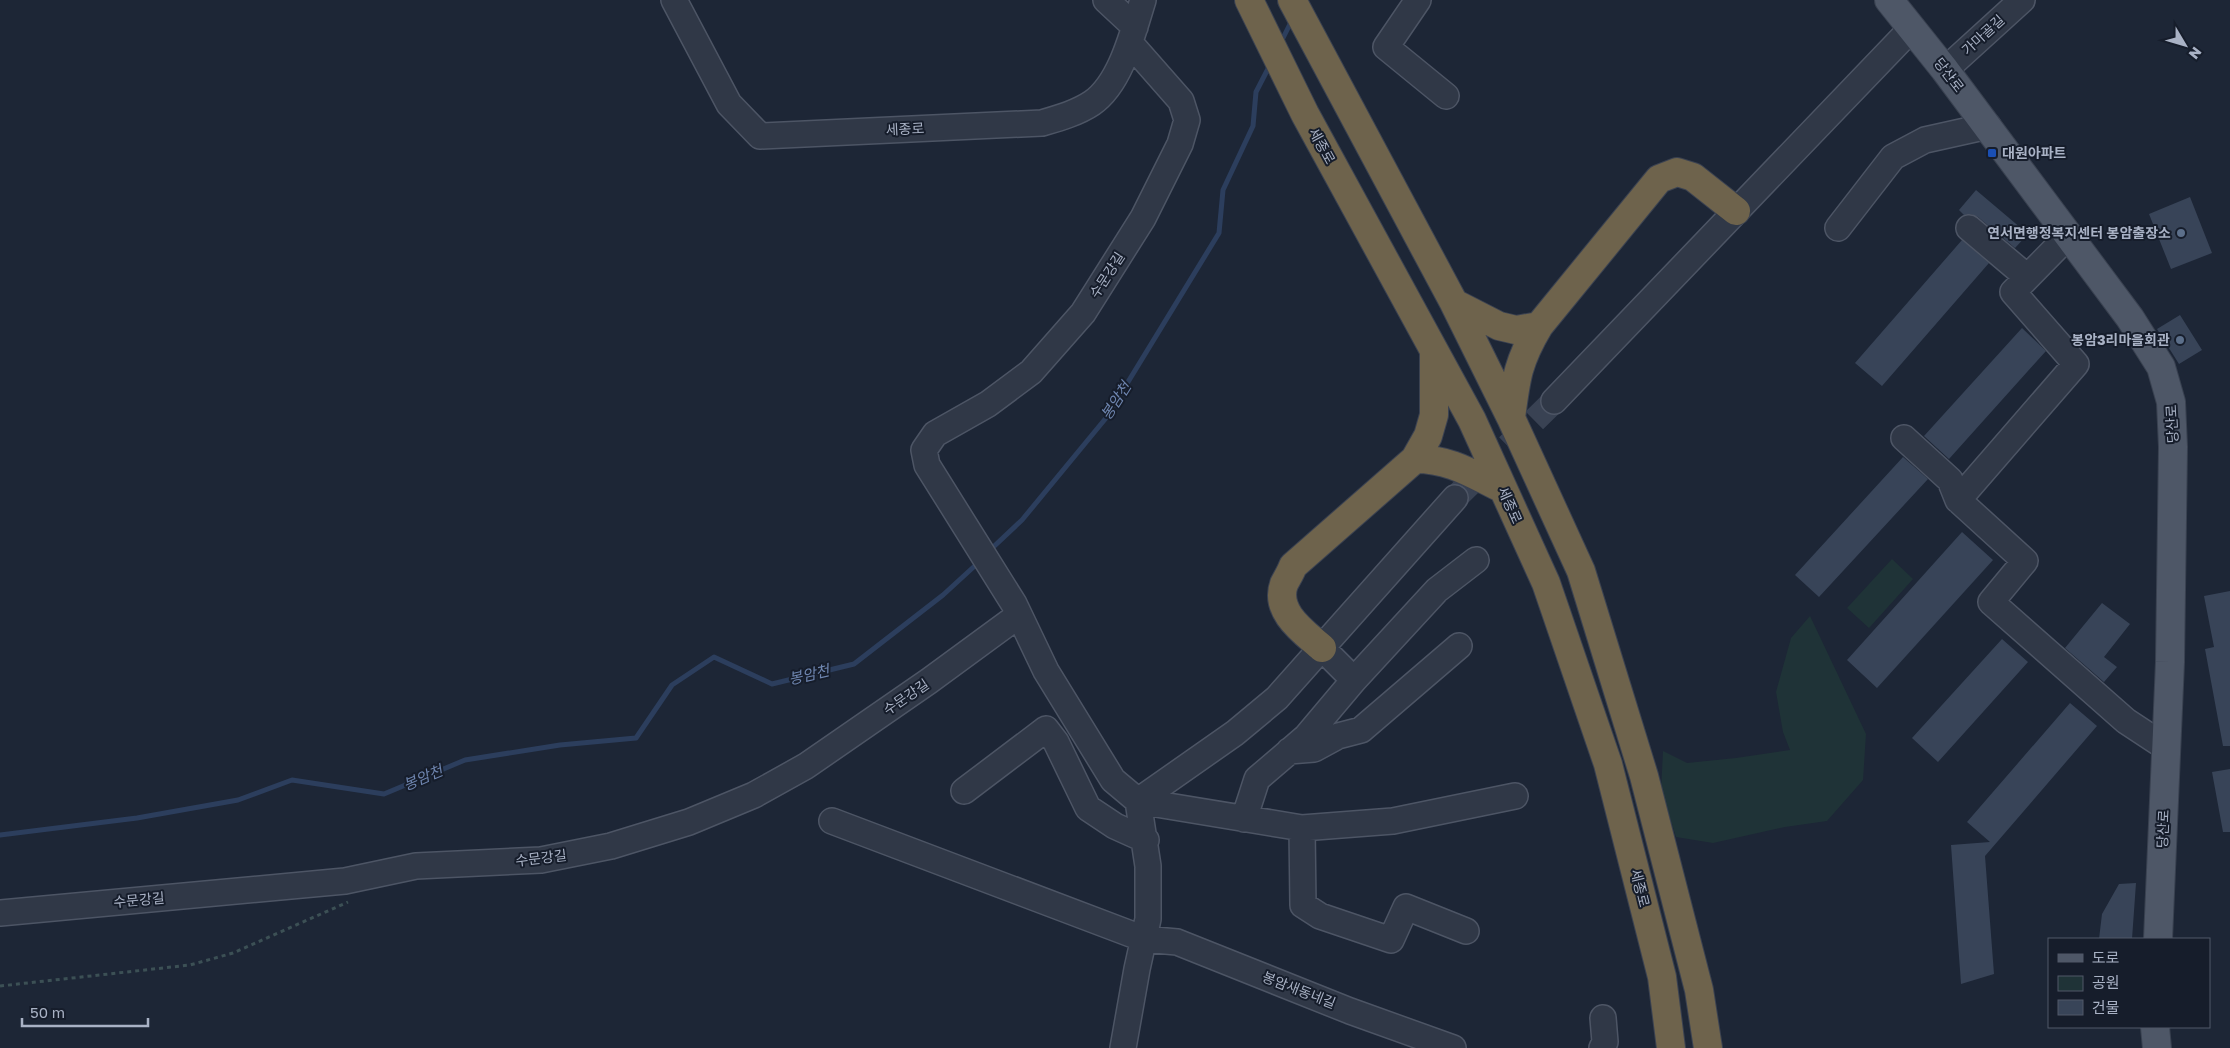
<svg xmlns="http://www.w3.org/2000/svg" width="2230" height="1048" viewBox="0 0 2230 1048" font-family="'Golos Text','Noto Sans KR',sans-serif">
  <rect width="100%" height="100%" fill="#1d2636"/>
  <!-- green -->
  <path fill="#1f3337" d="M1892,559l21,20 -44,49 -22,-20z
    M1810,616l56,118 -3,46 -36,41 -42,6 -72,16 -37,-6 -15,-46 2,-40 24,12 49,-5 54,-8 -7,-18 -7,-40 15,-54z"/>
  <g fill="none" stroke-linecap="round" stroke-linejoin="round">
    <!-- stream -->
    <path stroke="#2c3e5d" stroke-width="5" d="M1280,44l12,-24
      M988,552l34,-32 84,-102 113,-185 4,-43 30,-64 3,-34 15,-29
      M0,835l137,-17 101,-18 54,-20 92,14 81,-34 95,-15 76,-7 36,-53 42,-28 58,27 82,-20 89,-69 36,-33"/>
  </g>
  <!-- building -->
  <path fill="#384458" d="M1976,190l52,44 -13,14 -37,-31 -7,-3 -7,1 -5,-5z
    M2190,197l22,56 -41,16 -22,-55z
    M1962,240l27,23 -107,123 -27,-23z
    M2180,315l22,35 -23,14 -22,-35z
    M2022,328l24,23 -97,108 -25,-23z
    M1903,457l25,22 -109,118 -24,-22z
    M1962,532l31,28 -116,128 -30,-28z
    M2230,591v155h-7l-18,-97 9,-2 -10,-51z
    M2102,603l28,21 -26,33 13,10 -13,15 -39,-34z
    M2002,639l26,23 -90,100 -26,-24z
    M2070,703l27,23 -112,130 9,118 -33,10 -10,-139 39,-3 -23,-20z
    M2230,769v63h-7l-11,-60z
    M2136,883l-4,56h-33l3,-25 17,-30z"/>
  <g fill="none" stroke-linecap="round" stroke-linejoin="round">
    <!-- minor-tunnel -->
    <path stroke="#394253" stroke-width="25" stroke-dasharray="25 12" stroke-linecap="butt" d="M1455,498l99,-97"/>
    <defs>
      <path id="minor" d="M674,0l55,104 31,32 282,-13c17,-5 35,-10 50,-20 29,-20 41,-71 51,-103
        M1106,0l29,27
        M1418,0l-32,47 60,49
        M1130,43l51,58 6,19 -7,24 -37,74 -60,95 -52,59 -43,32 -53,30 -11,16 3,15 87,139 32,67 67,109 25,21 97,-68 42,-35 178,-200
        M1945,70l77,-70
        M1838,228l55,-71 32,-17 63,-14
        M1969,228l58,49
        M2069,235l-56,57 63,72 -118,136 67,61 -34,41 135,119 41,27
        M1554,401l358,-373
        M1904,438l46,42 8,20
        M1322,648l32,32
        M1289,751l25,-2 24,-13 23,-6 98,-84
        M964,791l82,-62 10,13 32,66 27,18 31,14
        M1244,819l13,-40 49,-42 48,-57 83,-90 39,-30
        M832,821l312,118 33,3 173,69 103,37
        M1302,828l1,77 17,11 71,24 15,-33 60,24
        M0,913l345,-32 71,-15 125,-6 70,-14 78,-24 65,-27 52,-29 123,-85 90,-66
        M1123,1048l14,-79 11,-50v-53l-10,-65 164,27 91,-7 122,-25
        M1602,1048l3,-6 -2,-24"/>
      <path id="major" d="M1889,0l56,70 185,248 31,49 10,35 2,45 -3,215 -12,277
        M2155,1027l2,21"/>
      <path id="highway" d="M1249,0l56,114 167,306 74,163 62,181 54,213 9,71
        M1292,0l162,303 57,115 70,153 63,205 55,214 9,58
        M1454,303l45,23 17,4 23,-4c-21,35 -23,52 -28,92
        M1539,326l120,-147 18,-7 16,5 43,34
        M1434,354v61l-6,21 -13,23c36,0 57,15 88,30
        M1322,648c-18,-16 -48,-36 -38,-64 3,-6 7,-12 9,-18l122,-107"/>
    </defs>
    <!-- minor casing -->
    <use href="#minor" stroke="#4d5565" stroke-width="28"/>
    <!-- major casing -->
    <use href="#major" stroke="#394150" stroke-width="30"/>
    <!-- highway casing -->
    <use href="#highway" stroke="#3b4251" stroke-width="30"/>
    <!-- path -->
    <path stroke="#3c5055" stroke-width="3" stroke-dasharray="4 4" stroke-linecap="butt" d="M0,986l190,-21 43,-12 115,-51"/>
    <!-- minor -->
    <use href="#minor" stroke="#303847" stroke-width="25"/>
    <!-- major -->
    <use href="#major" stroke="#4e5767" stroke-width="28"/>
    <!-- highway -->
    <use href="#highway" stroke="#6e634c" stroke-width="28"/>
  </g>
  <!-- markers -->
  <rect fill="#1a4fb4" stroke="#161d2b" stroke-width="2" x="1987" y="148" width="10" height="10" rx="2.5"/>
  <g fill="#5c6f8a" stroke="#161d2b" stroke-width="2">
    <circle cx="2181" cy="233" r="5"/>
    <circle cx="2180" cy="340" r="5"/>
  </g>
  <g text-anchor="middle" stroke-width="4" stroke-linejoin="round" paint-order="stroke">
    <!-- street labels -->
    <g font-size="14" fill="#a9b2c5" stroke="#161d2b">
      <text transform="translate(1983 35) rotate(-42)" y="5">가마골길</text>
      <text transform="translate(1949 75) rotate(52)" y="5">당산로</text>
      <text transform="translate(905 129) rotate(-3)" y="5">세종로</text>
      <text transform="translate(1322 146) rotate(61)" y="5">세종로</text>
      <text transform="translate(1107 275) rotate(-57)" y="5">수문강길</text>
      <text transform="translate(2172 424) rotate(-93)" y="5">당산로</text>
      <text transform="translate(1510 505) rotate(66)" y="5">세종로</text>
      <text transform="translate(906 697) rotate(-34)" y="5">수문강길</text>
      <text transform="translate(2163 829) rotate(-87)" y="5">당산로</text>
      <text transform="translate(541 858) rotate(-7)" y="5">수문강길</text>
      <text transform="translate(1640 888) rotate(76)" y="5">세종로</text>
      <text transform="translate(139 900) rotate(-5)" y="5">수문강길</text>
      <text transform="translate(1299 990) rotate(21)" y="5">봉암새동네길</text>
    </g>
    <!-- poi labels -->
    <g font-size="14" font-weight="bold" fill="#a9b2c5" stroke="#161d2b" text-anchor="end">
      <text x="2002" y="158" text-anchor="start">대원아파트</text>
      <text x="2171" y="238">연서면행정복지센터 봉암출장소</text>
      <text x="2170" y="345">봉암3리마을회관</text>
    </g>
    <!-- water labels -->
    <g font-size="15" font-style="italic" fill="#6f86b0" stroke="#161d2b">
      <text transform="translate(1116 401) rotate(-57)" y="5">봉암천</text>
      <text transform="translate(809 675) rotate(-13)" y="5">봉암천</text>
      <text transform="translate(423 778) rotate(-23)" y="5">봉암천</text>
    </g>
  </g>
  <!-- legend -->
  <rect x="2048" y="938" width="162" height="90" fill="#161d2b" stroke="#515969"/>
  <rect x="2058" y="954" width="25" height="8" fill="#4e5767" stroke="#515969"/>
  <text x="2092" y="963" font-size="15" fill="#a9b2c5">도로</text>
  <rect x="2058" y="976" width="25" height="15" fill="#1f3337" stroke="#515969"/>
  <text x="2092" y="988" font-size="15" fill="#a9b2c5">공원</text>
  <rect x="2058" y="1000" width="25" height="15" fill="#384458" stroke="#515969"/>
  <text x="2092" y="1013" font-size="15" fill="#a9b2c5">건물</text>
  <!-- north arrow -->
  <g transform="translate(2185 45) rotate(128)" stroke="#161d2b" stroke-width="4" paint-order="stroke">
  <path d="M0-4L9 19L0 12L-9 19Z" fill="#a9b2c5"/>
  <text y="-8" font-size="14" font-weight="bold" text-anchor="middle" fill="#a9b2c5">N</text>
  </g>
  <!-- scale -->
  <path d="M22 1018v8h126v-8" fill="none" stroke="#a9b2c5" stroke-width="2.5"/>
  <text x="30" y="1018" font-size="15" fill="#a9b2c5" stroke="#161d2b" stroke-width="4" paint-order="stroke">50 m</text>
</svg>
